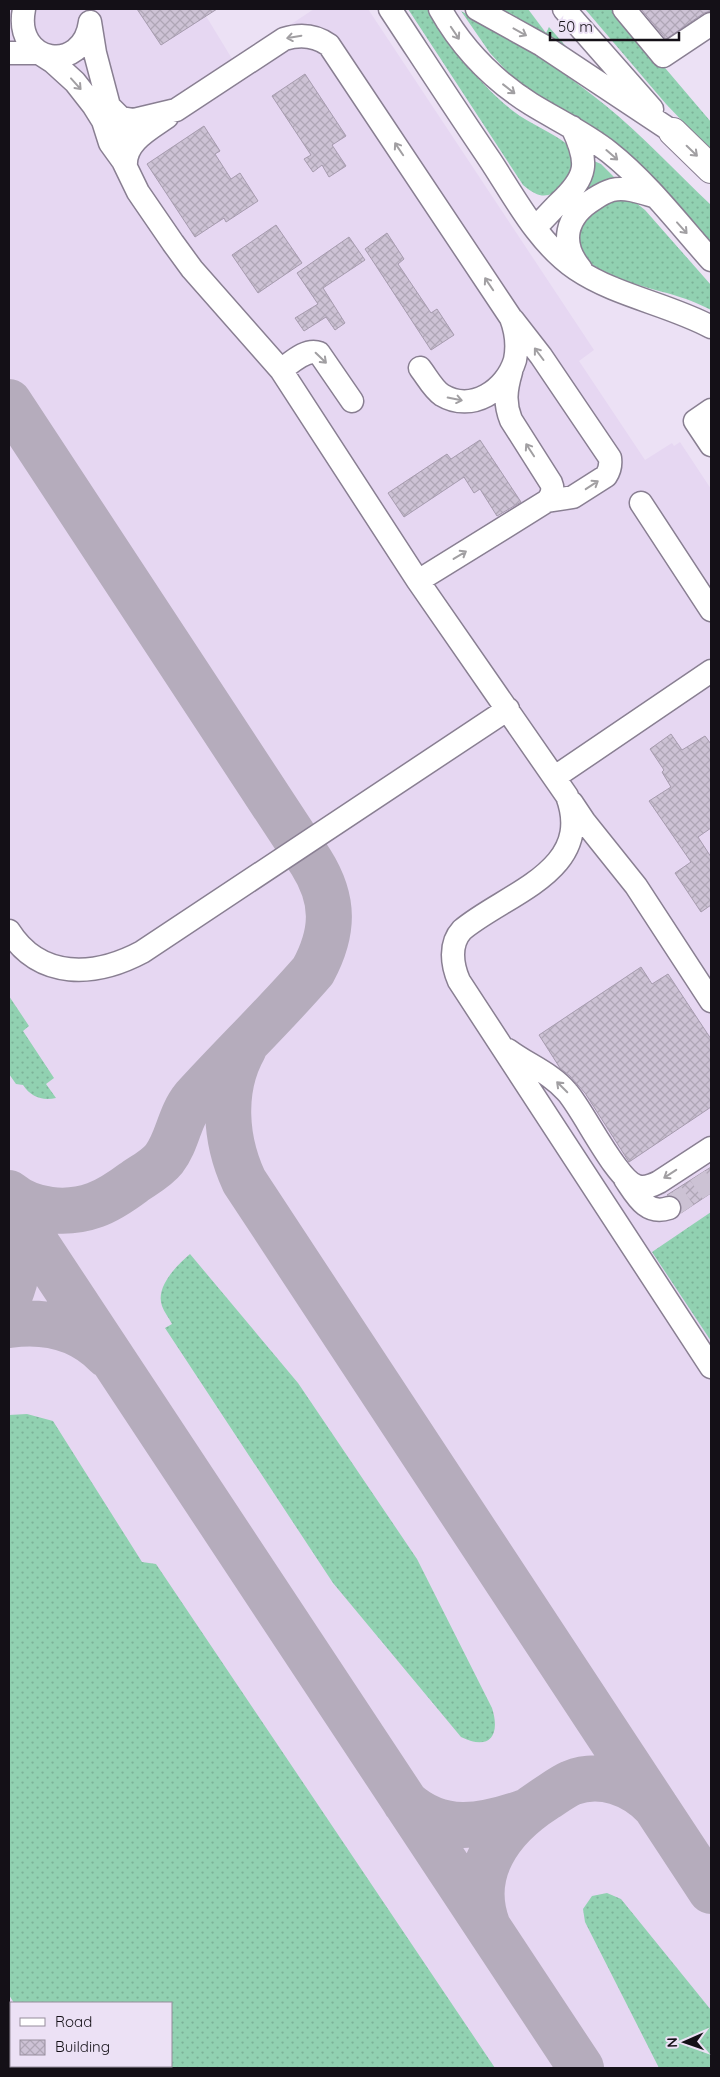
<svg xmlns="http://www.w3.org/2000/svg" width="720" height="2077" viewBox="0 0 720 2077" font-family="Quicksand,sans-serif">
  <defs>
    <pattern id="grass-dots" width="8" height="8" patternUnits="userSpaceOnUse" patternTransform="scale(1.25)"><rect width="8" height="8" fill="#91d1b1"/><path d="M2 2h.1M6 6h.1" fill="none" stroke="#7cb298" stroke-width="1.8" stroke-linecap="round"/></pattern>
    <pattern id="building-cross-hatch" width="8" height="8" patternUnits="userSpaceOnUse" patternTransform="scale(1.25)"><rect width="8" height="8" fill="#cdc2d5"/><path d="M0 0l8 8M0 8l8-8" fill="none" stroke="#afa6b6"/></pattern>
  </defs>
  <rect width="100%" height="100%" fill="#ece1f5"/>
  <!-- built -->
  <path fill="#e6d7f2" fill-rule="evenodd" d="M9,9h208l-11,7 28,46 80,-53h54l226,341 -15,11 66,99 27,-17 2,3 6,-4 31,47v1579h-702zM11,2003h160v63h-160z"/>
  <!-- grass -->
  <path fill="url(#grass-dots)" d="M408,9h20c25,37 49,74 85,102 17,13 39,21 55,34l7,24c-16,20 -26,39 -52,16z
    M494,9h34l18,24 3,-6 21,24z
    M585,9h30l96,113v29l-45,-47z
    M461,11c50,27 100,58 144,94 38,31 71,67 106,100v42l-52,-61 -43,-43 -74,-44 -30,-22 -22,-24z
    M617,199l18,3 10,8 66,75v25c-8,-4 -16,-8 -25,-11 -27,-10 -86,-19 -103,-44 -3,-5 -5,-12 -6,-18 12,-28 12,-25 40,-38z
    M9,996l20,30 -6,5 31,47 -8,6 10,14c-14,3 -25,-1 -33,-13l-7,-1 -7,-10z
    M711,1212v129l-59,-89z
    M190,1254l108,129 119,176 75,149c9,28 -3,43 -31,29l-128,-154 -168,-255 7,-4c-3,-6 -8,-12 -10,-18 -7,-19 15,-41 28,-52z
    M27,1414l26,7 89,141 14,2 339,504h-438l-1,-2h115v-63h-157l-5,-8v-580z
    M607,1893l14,6 90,111v58h-52l-74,-146 -2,-13 9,-13z"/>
  <!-- green -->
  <path fill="#91d1b1" d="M594,161l7,3 16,16 -33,13z"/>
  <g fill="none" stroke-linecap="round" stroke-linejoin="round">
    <!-- taxiway -->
    <path stroke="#b5acbc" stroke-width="46" d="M9,402l302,460c24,38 23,70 2,109 -38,44 -80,84 -119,127 -15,18 -16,43 -30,61 -8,10 -20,16 -30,23 -12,9 -25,18 -39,23 -28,10 -63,7 -86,-12
      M244,1048c-23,41 -19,92 0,133l467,710
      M9,1202l572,866
      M9,1297c12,-29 13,-58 2,-88
      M9,1325c36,-5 72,3 98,30
      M405,1802c36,33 77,25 120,10
      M488,1927c-21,-54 12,-99 57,-128 8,-5 17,-12 26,-16 30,-12 63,1 84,23"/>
  </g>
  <!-- building -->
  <path fill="url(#building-cross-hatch)" stroke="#a69bae" d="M137,9h80l-56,36z
    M641,9h70v2l-7,2 -38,26z
    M305,74l41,62 -14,9 14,21 -17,11 -7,-12 -9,7 -9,-13 7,-4 -39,-59z
    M204,126l16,25 -5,3 16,25 9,-6 18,28 -32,21 -2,-4 -29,19 -48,-73z
    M276,225l26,38 -44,30 -26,-38z
    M387,233l17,26 -6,5 33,49 6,-4 17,26 -23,15 -66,-101z
    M349,237l16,23 -42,28 22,35 -10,7 -9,-13 -22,14 -9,-13 23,-14 -21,-31z
    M480,440l41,62 -24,14 -17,-27 -6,4 -10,-16 -60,40 -16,-24 59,-39 4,5z
    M671,734l11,16 23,-14 6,8v84l-13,9 13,20v48l-10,7 -26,-39 16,-11 -42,-61 22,-14 -9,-15 2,-2 -14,-21z
    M641,967l11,17 16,-10 43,65v68l-82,55 -44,-69 -15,-17 -10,-8 -21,-33z
    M711,1167v26l-30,20 1,-7 -3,-6 -5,-4 -7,-1z"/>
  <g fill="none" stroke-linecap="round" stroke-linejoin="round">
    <!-- minor-tunnel -->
    <path stroke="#ccc2d4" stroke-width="22" stroke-dasharray="22 11" stroke-linecap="butt" d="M669,1208l42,-28"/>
    <defs>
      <path id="minor" d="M24,9c-11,55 59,66 66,13
        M390,9c33,50 66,101 100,151 25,38 48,83 86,109 40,27 92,35 135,58
        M440,9c22,39 53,71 91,95 26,16 54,29 78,48 38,30 70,72 102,108
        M477,9l65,36 131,87
        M564,9l88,100
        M624,9l39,47 48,-32
        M9,53h30l14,9 22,20 18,23 10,16 7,22 13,18 -2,-26 -12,-29 -14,-53 -5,-31
        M109,106l12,12 13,2 42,-10 108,-71c16,-5 31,-4 45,6l182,273c5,13 7,27 4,42 -9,30 -43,53 -73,35 -9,-6 -15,-18 -22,-27
        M123,161l15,31 35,51 19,26 89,101 137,211 149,215c28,75 -61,97 -105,134 -13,14 -10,35 -3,51l252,386
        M126,166c-2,-24 24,-37 41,-49
        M535,228c8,-8 16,-17 24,-25 29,-27 30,-40 13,-76
        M581,269c-22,-26 -15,-53 13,-70 6,-4 11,-7 18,-9 14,-3 28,2 41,6
        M513,320l28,36 69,102c1,7 0,12 -4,18l-33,21 -26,4
        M281,370c10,-7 25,-22 38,-17l33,48
        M711,410l-16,11 16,24
        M641,503l70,107
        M418,581l129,-80c5,-5 7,-11 4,-18l-40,-63c-7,-17 -5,-31 0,-48
        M555,777l156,-106
        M572,803l12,18 52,65 75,115
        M9,931c31,49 86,46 133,21l366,-243
        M508,1050c20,15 43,23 59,42 17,19 49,88 70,94 8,3 16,-1 22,-4l52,-34
        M625,1179c11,16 21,37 44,29"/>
      <path id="highway" d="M673,132l38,37"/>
    </defs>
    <!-- minor casing -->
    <use href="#minor" stroke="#897f92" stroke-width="25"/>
    <!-- highway casing -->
    <use href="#highway" stroke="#897f92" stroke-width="30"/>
    <!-- minor -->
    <use href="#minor" stroke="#fff" stroke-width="22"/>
    <!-- highway -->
    <use href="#highway" stroke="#fff" stroke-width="28"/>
  </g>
  <!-- one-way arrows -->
  <defs><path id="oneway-shaft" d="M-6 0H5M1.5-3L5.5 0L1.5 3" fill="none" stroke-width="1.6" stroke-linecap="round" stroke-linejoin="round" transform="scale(1.25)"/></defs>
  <g stroke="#a19fa2">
    <use href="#oneway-shaft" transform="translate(520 32) rotate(29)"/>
    <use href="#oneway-shaft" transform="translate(455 33) rotate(56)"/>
    <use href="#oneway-shaft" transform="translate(294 37) rotate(170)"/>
    <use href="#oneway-shaft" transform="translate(76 84) rotate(48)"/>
    <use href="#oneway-shaft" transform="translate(509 89) rotate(38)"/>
    <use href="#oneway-shaft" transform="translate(399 149) rotate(-124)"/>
    <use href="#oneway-shaft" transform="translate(692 151) rotate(44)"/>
    <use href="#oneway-shaft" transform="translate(612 155) rotate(41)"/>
    <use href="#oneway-shaft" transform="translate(682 228) rotate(48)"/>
    <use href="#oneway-shaft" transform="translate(489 284) rotate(-124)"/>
    <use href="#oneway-shaft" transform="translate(539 354) rotate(-127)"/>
    <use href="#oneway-shaft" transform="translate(321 358) rotate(44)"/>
    <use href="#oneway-shaft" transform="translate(455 399) rotate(11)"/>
    <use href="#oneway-shaft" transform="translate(530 450) rotate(-123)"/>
    <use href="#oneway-shaft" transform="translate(592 485) rotate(-33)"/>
    <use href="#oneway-shaft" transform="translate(460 555) rotate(-31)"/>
    <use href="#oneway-shaft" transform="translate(562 1087) rotate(-135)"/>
    <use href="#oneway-shaft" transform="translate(670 1174) rotate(147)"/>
  </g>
  <!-- border -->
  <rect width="720" height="2077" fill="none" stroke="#141017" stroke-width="20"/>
  <!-- legend -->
  <rect x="10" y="2002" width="162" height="65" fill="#ece1f5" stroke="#968d9c"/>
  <rect x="20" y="2018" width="25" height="8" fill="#ffffff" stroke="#968d9c"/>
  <text x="55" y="2027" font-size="15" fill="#141017">Road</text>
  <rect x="20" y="2040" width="25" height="15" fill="url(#building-cross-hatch)" stroke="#968d9c"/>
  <text x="55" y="2052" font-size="15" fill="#141017">Building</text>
  <!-- north arrow -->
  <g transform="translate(685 2042) rotate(268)" stroke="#ece1f5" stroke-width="4" paint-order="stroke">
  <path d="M0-4L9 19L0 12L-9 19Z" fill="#141017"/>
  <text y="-8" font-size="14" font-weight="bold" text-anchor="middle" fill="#141017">N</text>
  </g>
  <!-- scale -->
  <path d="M550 32v8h129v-8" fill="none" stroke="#141017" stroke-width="2.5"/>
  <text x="558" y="32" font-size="15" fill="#141017" stroke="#ece1f5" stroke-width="4" paint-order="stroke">50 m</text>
</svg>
